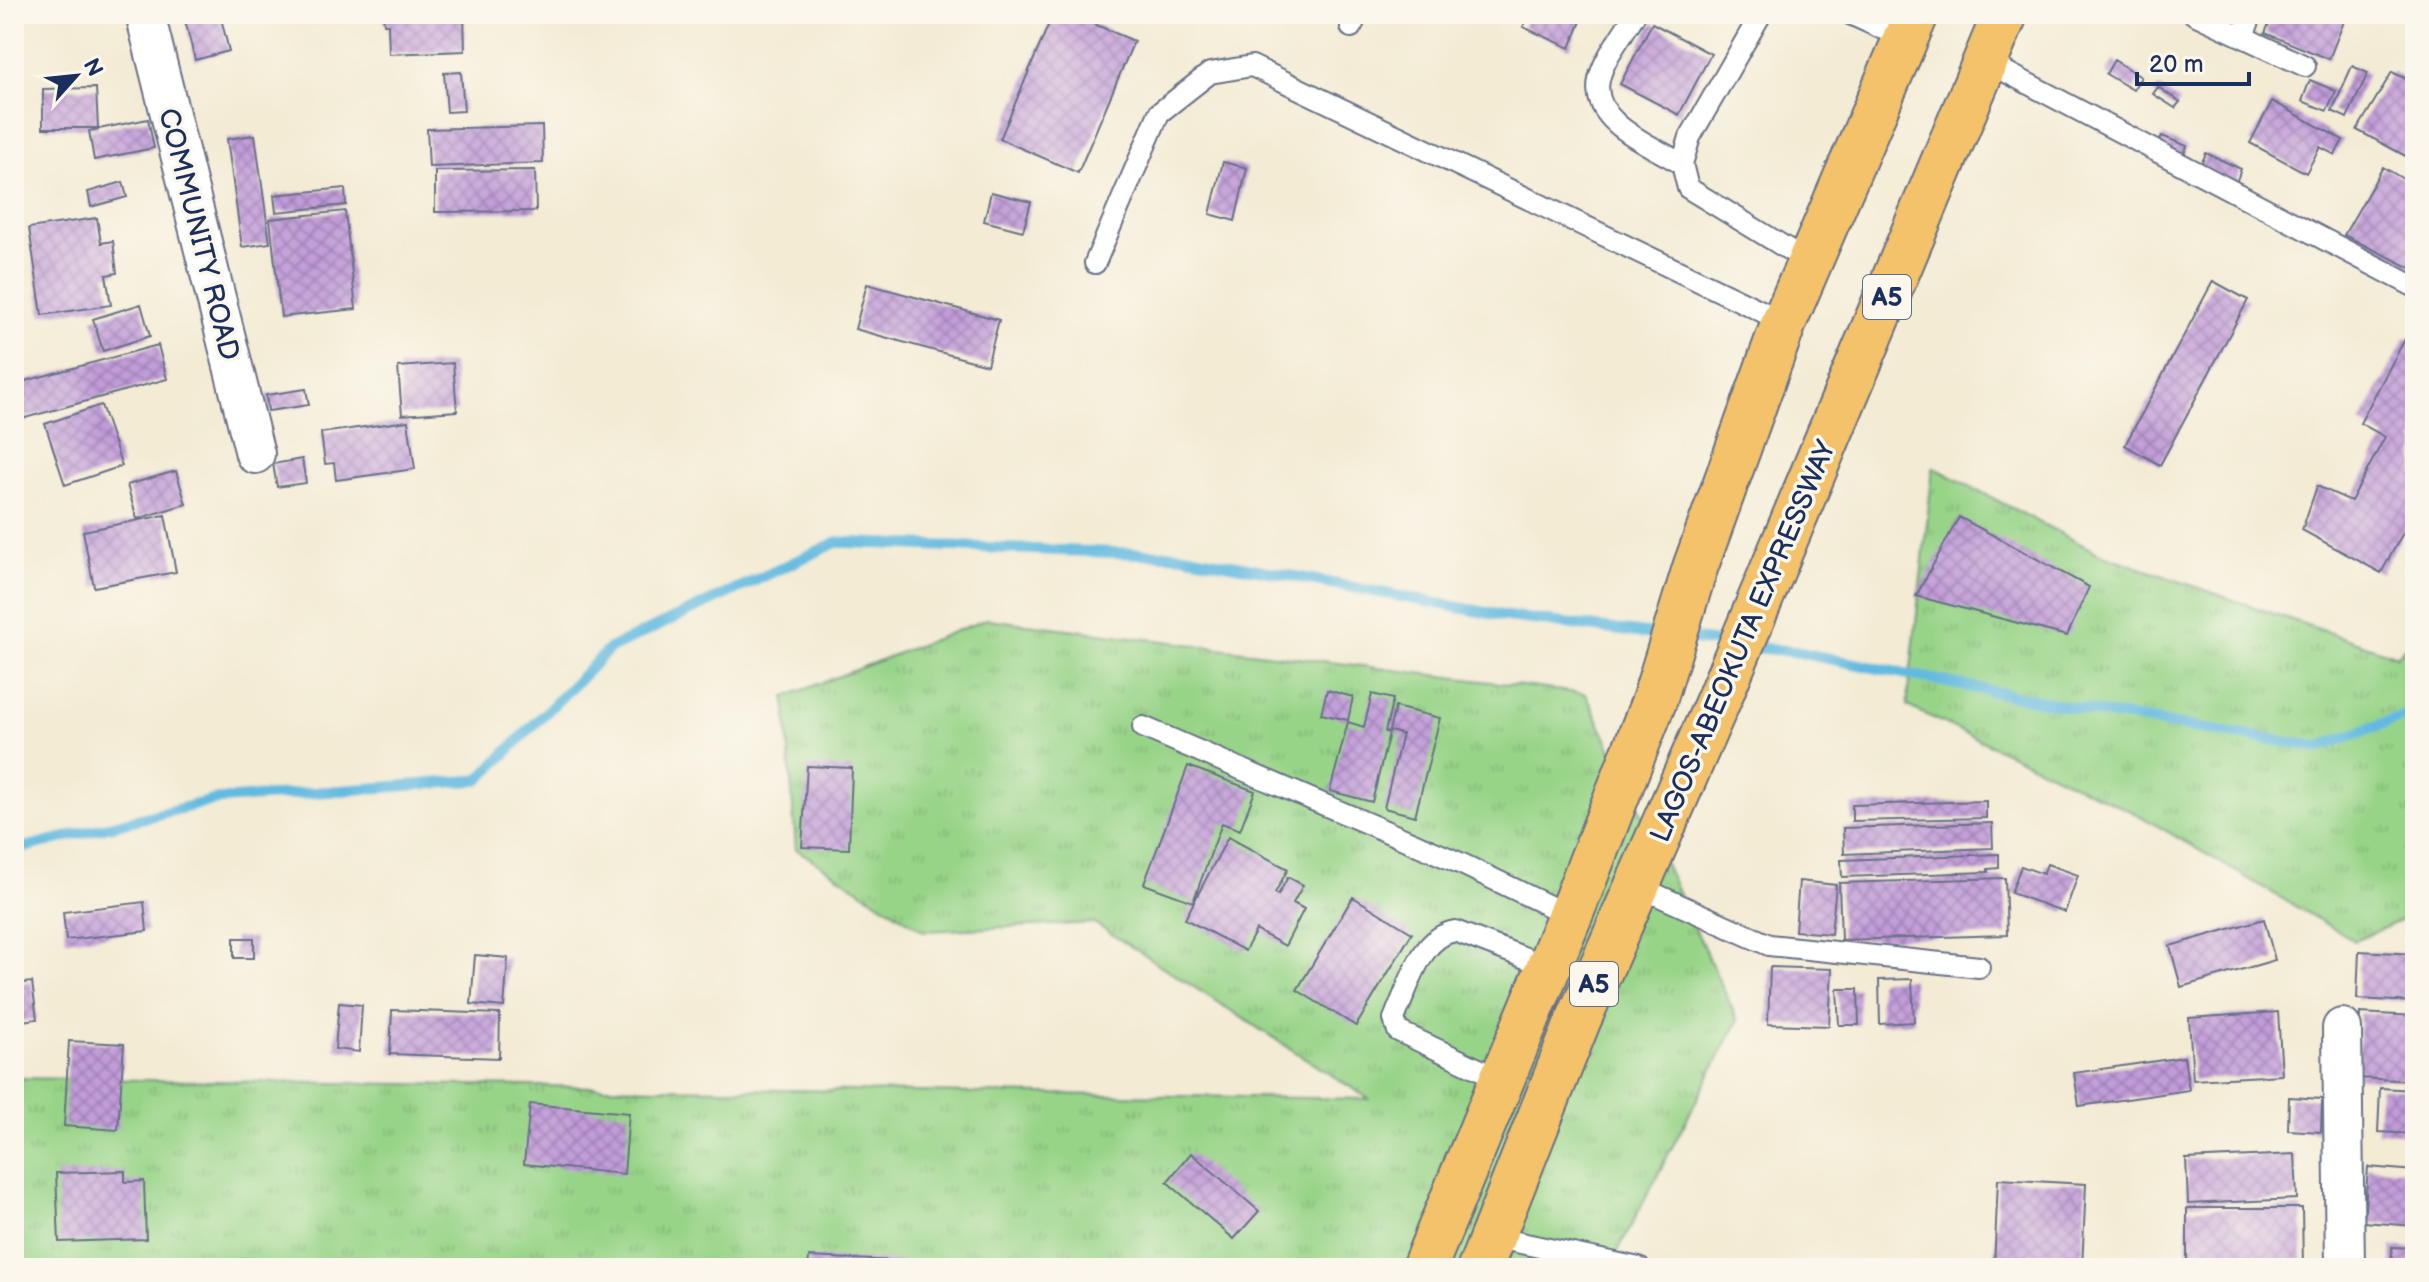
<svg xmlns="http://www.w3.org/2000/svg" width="2429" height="1282" viewBox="0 0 2429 1282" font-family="'Balsamiq Sans',sans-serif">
  <defs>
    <pattern id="grass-tufts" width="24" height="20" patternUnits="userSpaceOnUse" patternTransform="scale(2)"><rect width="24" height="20" fill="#98d488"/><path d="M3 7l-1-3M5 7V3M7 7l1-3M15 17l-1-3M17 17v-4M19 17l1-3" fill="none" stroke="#82b678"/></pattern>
    <pattern id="building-cross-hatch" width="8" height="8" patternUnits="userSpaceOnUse" patternTransform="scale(2)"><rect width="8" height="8" fill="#c29cd9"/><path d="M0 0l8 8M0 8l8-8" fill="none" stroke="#9d80b3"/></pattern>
  </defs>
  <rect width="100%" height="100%" fill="#fbf7ec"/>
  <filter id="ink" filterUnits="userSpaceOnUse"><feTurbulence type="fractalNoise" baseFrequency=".0125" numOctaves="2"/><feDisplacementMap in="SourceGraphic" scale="16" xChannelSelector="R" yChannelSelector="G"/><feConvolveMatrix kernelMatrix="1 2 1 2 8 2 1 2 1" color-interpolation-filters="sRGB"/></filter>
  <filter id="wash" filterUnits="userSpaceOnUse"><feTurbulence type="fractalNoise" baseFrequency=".006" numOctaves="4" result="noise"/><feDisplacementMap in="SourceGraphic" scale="32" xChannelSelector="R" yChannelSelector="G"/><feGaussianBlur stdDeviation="1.8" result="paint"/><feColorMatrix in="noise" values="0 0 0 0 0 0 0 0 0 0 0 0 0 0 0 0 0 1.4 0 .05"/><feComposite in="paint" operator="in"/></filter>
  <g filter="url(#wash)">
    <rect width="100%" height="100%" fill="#f3ebd4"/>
    <!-- grass -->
    <path fill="url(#grass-tufts)" stroke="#5a8273" stroke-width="2" d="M1933,467l167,87 297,102 18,-20v278l-60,27 -218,-127 -230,-108z
      M987,619l599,75 152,327 -129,247h-1595v-190l1355,21 -275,-176 -170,8 -128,-82 -11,-152z"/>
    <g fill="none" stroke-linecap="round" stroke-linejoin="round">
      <!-- stream -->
      <path stroke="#63bae0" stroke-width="11" d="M1683,638l47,6
        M1751,647l46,5 303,61 219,34 96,-35
        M14,850l201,-50 264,-20 130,-131 228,-107 344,13 323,61 162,20"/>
    </g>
    <g id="blocks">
      <!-- building -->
      <path fill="url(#building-cross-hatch)" d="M192,14h28l9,37 -34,9 -11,-44z
        M383,14h81l1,37 -76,3 -1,-30h-4z
        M1053,14h18l63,27 -56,132 -78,-34z
        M1529,14h55l-14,34 -47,-21z
        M2273,14h74l-18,45 -64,-26z
        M1652,23l59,31 -32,61 -59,-31z
        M2114,60l27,17 -8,13 -27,-16z
        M2352,66l16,7 -21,45 -15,-7z
        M461,72l3,39 -17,1 -3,-39z
        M2392,72l23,11v78l-58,-31z
        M2310,80l26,11 -9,20 -25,-10z
        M2158,87l22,15 -5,6 -22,-14z
        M96,88l2,40h-55v-39z
        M2272,101l71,39 -8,15 -15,-8 -14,26 -56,-30z
        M148,119l6,29 -60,12 -5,-29z
        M542,126l1,37 -114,4 -2,-38z
        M255,135l15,108 -28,4 -15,-108z
        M2162,136l25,10 -6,15 -25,-11z
        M2206,153l35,16 -5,14 -36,-16z
        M1223,162l24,6 -12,53 -25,-7z
        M2383,167l32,19v84l-71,-35z
        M535,170l1,41 -101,1v-41z
        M123,182l4,15 -36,10 -3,-15z
        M345,188l1,17 -70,7 -2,-17z
        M991,192l40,10 -8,29 -39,-10z
        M345,211l11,98 -75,8 -11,-98z
        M97,218l4,25 12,-2 4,32 -11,2 5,30 -69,10 -13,-87z
        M2213,281l35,19 -88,165 -35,-20z
        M867,284l132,36 -12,45 -132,-36z
        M141,304l9,32 -47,15 -10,-32z
        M2406,337l9,5v169l-34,62 -79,-43 15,-44 34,15 34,-64 -25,-14z
        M158,345l9,34 -153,42v-37z
        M14,347l9,30 -9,2z
        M453,363l4,48 -55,4 -4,-48z
        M306,389l3,16 -41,6 -2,-16z
        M101,405l21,61 -57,19 -20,-61z
        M408,421l7,48 -79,11 -2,-17 -9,1 -4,-31z
        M302,459l4,24 -29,4 -4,-23z
        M176,471l10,33 -49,15 -10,-34z
        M165,515l11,57 -82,15 -11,-56z
        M1959,517l130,70 -22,49 -151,-40z
        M1327,690l26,7 -5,23 -27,-6z
        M1372,694l21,5 -8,33 4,1 -17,69 -42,-11 18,-69 16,5z
        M1395,707l45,11 -25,98 -31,-8 18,-74 -13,-3z
        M807,766l45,2 -3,81 -47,-2z
        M1188,766l67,25 -15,39 -18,-7 -29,79 -49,-18z
        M1986,801v17l-134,3v-16z
        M1992,823l1,25 -149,6 -1,-26z
        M1228,837l60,32 -13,24 3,2 10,-18 15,8 -10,18 11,6 -19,37 -29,-16 -11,21 -60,-32z
        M1999,854v14l-11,1v3l-146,5 -1,-17z
        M2047,864l31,11 -13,37 -54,-19 10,-27 22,8z
        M2005,878l2,57 -166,5 -2,-57z
        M1799,881l37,4 -5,49 -36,-3z
        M1353,897l59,36 -56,93 -59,-36z
        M144,902l3,29 -81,9 -3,-28z
        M2264,919l11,41 -94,27 -11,-41z
        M234,938h20v20h-20z
        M2359,951l56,3v48l-58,-3z
        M475,955l33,3 -4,49 -33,-3z
        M1770,967l62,2 -3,57 -61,-2z
        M1912,979l2,43 -34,2 -1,-44z
        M32,982l5,37 -23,3v-38z
        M1837,989h21l1,36h-20z
        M339,1003l23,2 -3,47 -24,-3z
        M392,1010l108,4 -1,44 -109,-4z
        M2278,1012l4,63 -89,5 -4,-62z
        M2360,1013l55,3v65l-58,-3z
        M69,1041l55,3 -6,86 -54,-4z
        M2184,1057l5,33 -110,16 -5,-33z
        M2380,1088l35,2v44l-37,-2z
        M2289,1097l33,2 -1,33 -33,-2z
        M530,1104l99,9 -5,61 -100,-10z
        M1191,1153l68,58 -25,28 -67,-57z
        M2295,1154l2,45 -109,5 -2,-45z
        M2368,1167l47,4v55l-51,-4z
        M125,1171v11l19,-1 2,58 -87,3 -3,-69z
        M1998,1179l88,5 -4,84h-88z
        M2187,1208h115l1,60h-116z
        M2392,1247l23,1v20h-24z
        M809,1257l151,7v4h-152z
        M255,1259l1,9h-37v-7z"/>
    </g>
  </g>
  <g filter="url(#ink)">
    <use href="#blocks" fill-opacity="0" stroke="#677187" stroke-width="2"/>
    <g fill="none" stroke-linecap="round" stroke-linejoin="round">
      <defs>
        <path id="service" d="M1635,14c-11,19 -32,45 -36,66 -9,43 54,66 83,84
          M1761,14l-71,123 -8,27 6,24 121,74
          M1850,14l55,25
          M2194,14l111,52
          M1351,27l7,-13
          M2243,36l9,-22
          M1985,61l430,226
          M1095,263l64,-150 51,-40 42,-7 532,256
          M1143,727l319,137 108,52
          M1637,886l132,59 210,22
          M1502,1080l-104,-49 -4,-12 4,-10c13,-28 23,-72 57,-78l94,36
          M1493,1237l146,31"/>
        <path id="minor" d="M145,14l110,440
          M2342,1028l3,240"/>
        <path id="trunk" d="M1424,1268l151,-365 79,-202 41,-133 89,-246 132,-308
          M1480,1268l98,-247 139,-318 288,-689"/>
      </defs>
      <!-- service casing -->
      <use href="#service" stroke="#677187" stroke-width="24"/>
      <!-- minor casing -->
      <use href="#minor" stroke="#677187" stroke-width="42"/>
      <!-- trunk casing -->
      <use href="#trunk" stroke="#677187" stroke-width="48"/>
      <!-- service -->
      <use href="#service" stroke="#fff" stroke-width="20"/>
      <!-- minor -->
      <use href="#minor" stroke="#fff" stroke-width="38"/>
      <!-- trunk -->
      <use href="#trunk" stroke="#f3c26a" stroke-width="44"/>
    </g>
  </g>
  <g text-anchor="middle" stroke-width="7" stroke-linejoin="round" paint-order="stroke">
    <!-- shield labels -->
    <g fill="#fbf7ec" stroke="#5e6b89" stroke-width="2">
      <rect x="1863" y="275" width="48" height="44" rx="6"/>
      <rect x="1570" y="962" width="48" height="44" rx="6"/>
    </g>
    <g font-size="26" font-weight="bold" fill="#1b2f5e">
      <text x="1887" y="306">A5</text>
      <text x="1594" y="993">A5</text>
    </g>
    <!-- street labels -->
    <g font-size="28" fill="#1b2f5e" stroke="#fbf7ec">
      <text transform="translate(200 234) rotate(76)" y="10">COMMUNITY ROAD</text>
      <text transform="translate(1742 641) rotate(-67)" y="10">LAGOS-ABEOKUTA EXPRESSWAY</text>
    </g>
  </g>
  <!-- margin -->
  <rect width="2429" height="1282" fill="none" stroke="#fbf7ec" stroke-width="48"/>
  <!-- north arrow -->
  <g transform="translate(76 76) rotate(63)" stroke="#fbf7ec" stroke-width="6" paint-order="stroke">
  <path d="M0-6L14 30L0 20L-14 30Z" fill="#1b2f5e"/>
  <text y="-12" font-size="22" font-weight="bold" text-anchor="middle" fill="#1b2f5e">N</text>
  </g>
  <!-- scale -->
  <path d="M2137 72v12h112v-12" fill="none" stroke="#1b2f5e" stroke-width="4"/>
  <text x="2149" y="72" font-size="24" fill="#1b2f5e" stroke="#fbf7ec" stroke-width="6" paint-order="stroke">20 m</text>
</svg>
